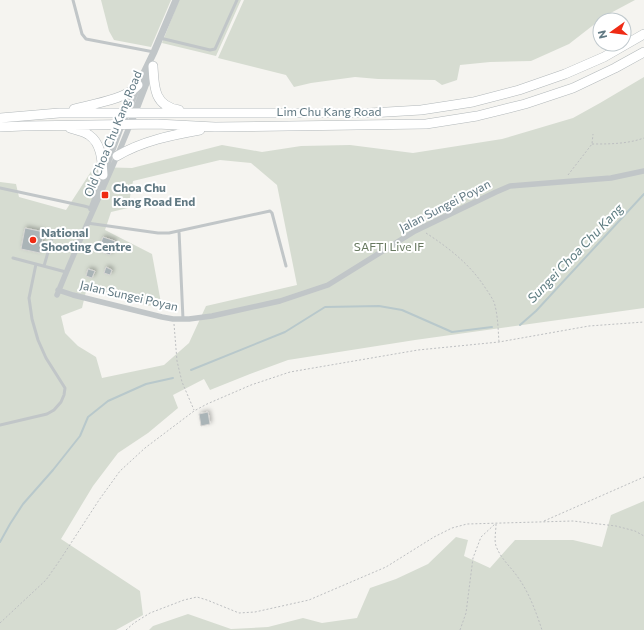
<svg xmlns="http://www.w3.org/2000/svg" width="644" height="630" viewBox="0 0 644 630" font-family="Commissioner,sans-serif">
  <defs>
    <filter id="shadow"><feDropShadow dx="2" dy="-2" stdDeviation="2" flood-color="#0004"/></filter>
  </defs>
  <rect width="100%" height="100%" fill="#f5f4f0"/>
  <!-- green -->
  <path fill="#d6dcd1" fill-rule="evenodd" d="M101,0h70l-20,47 -37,-7 -5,-9z
    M179,0h62l-25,56 -54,-13z
    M244,0h391l-30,16 -36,28 -38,17 -41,1 -30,3 -3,15 -15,5 -7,-5 -57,-1 -23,-2 -44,6 -17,4 -8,-12 -68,-17z
    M644,77v231l-229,32 -127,20 -38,14 -40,16 -6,-11 -31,16 5,13 -30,25 -30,20 -25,33 -32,53 79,52 3,24 -27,15h-116v-448l16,2 3,13 47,13 28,-43 38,1 90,-23 40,7 39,-6 49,-1 63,8 89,-14 71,-21 27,-15zM220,160l31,3 26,22 20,100 -91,21 -17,37 -25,22 -62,13 -6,-21 -18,-11 -13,-13 -4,-17 21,-8 5,-21 61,19 13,-3 -9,-49 -47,-24 6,-18 17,-4 5,-27z
    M644,501v129h-495l4,-4 35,-12 43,15 37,-2 35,-9 19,5 35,-5 13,-30 26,-9 32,-15 28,-27 12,3 -4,16 26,12 25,-28h58l29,7 9,-32z"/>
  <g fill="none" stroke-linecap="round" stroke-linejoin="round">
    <!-- stream -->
    <path stroke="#b8c8cb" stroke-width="2" d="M520,325l16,-14 108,-117
      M191,370l94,-38 40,-25 54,-1 23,4 50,22 40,-5
      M0,542l10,-18 13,-20 30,-34 27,-34 8,-19 20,-16 38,-17 27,-6"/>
  </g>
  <!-- building -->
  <path fill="#aab4b7" stroke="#d6d5d3" filter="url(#shadow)" d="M25,228l19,4 -4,21 -19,-4z
    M103,237l12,4 -5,14 -12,-4z
    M106,267l6,3 -2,5 -6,-2z
    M88,269l7,2 -3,7 -6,-2z
    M208,412l2,12 -9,2 -2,-12z"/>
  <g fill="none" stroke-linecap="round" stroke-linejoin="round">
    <defs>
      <path id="primary" d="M153,66c1,21 1,40 26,44
        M74,109c15,-4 45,-9 57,-18 3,-2 5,-4 7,-6
        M0,118l59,-5h311l51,-3 52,-8 46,-12 46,-16 39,-17 40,-23
        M0,127l23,-1 134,-2 58,3 211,-3 51,-8 48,-12 48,-16 42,-20 29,-16
        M70,128c6,2 14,3 19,7 13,9 13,26 14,40
        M117,156c25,-15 55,-21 83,-26"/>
    </defs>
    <!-- primary casing -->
    <use href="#primary" stroke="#b2b8ba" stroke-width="10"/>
    <!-- path -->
    <path stroke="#bdbfc1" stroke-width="1" stroke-dasharray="2 2" stroke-linecap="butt" d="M592,144c18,0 35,0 52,-6
      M568,175l24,-31 1,-10
      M426,233c23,15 45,32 60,56 3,4 6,9 8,13 4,13 4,27 5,40
      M174,324l3,37 5,21 12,28
      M544,521l100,-44
      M496,524c0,7 -2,16 0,22 5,13 14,20 21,30 12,16 19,36 25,54
      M0,623l46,-43 14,-20 39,-60 21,-29 25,-23 49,-37 13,-7 44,-19 39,-13 128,-22 81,-8 90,-16 55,-4
      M126,630l8,-7 16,-10 34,-13 13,-3 10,3 32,13 16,-1 54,-12 77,-33 48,-30 18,-9 15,-4 106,-3 43,5 19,5 9,5
      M460,630l6,-17 7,-55 8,-21 14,-13"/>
    <!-- service -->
    <path stroke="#c1c6c8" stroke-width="3" d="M73,0l9,34 4,5 68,13
      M160,38l50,12 5,-1 22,-49
      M0,188l84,18 7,2
      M87,223l71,10h11l101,-22 2,2 14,53
      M179,231l4,88
      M13,258l53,14
      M44,266l9,-31
      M0,425l47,-11 7,-4 7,-8 3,-7 1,-7 -19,-30 -8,-18 -6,-21 -3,-21 7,-34"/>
    <!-- minor -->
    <path stroke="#c1c6c8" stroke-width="5.5" d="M91,209l31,-84
      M58,290l15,5 89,22 11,2h16l23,-3 68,-15 48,-16 87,-54 81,-39 14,-6 101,-8 33,-7
      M57,295c23,-58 50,-113 73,-170"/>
    <!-- tertiary -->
    <path stroke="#c1c6c8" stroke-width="7" d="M122,125l16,-40 16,-33 22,-52
      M130,125l22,-57"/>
    <!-- primary -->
    <use href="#primary" stroke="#fff" stroke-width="9"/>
  </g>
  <!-- markers -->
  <g fill="#ef2b15" stroke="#fff" stroke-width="1.5">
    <rect x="101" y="191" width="8" height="8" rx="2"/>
    <circle cx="33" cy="240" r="4"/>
  </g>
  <g text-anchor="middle" stroke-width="4" stroke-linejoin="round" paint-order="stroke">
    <!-- street labels -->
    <g font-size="12" fill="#617983" stroke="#fff">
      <text x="329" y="116">Lim Chu Kang Road</text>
      <text transform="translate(113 134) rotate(-68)" y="4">Old Choa Chu Kang Road</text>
      <text transform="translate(445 206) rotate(-27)" y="4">Jalan Sungei Poyan</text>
      <text transform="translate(129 296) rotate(13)" y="4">Jalan Sungei Poyan</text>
    </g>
    <!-- poi labels -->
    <g font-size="12" font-weight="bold" fill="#617983" stroke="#fff" text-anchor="start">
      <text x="113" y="192">Choa Chu<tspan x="113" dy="14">Kang Road End</tspan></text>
      <text x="41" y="237">National<tspan x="41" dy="14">Shooting Centre</tspan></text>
    </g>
    <!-- park labels -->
    <g font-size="12" fill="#697a61" stroke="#fff">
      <text x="389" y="251">SAFTI Live IF</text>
    </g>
    <!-- water labels -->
    <g font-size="13" font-style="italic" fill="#5d7c81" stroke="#fff">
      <text transform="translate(575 253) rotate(-46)" y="5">Sungei Choa Chu Kang</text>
    </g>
  </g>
  <!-- north arrow -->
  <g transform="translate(612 32) rotate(256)"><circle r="19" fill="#ffffff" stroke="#c0c9cd"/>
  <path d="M0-3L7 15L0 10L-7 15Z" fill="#ef2b15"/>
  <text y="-6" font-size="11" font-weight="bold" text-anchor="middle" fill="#617983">N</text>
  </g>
</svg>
